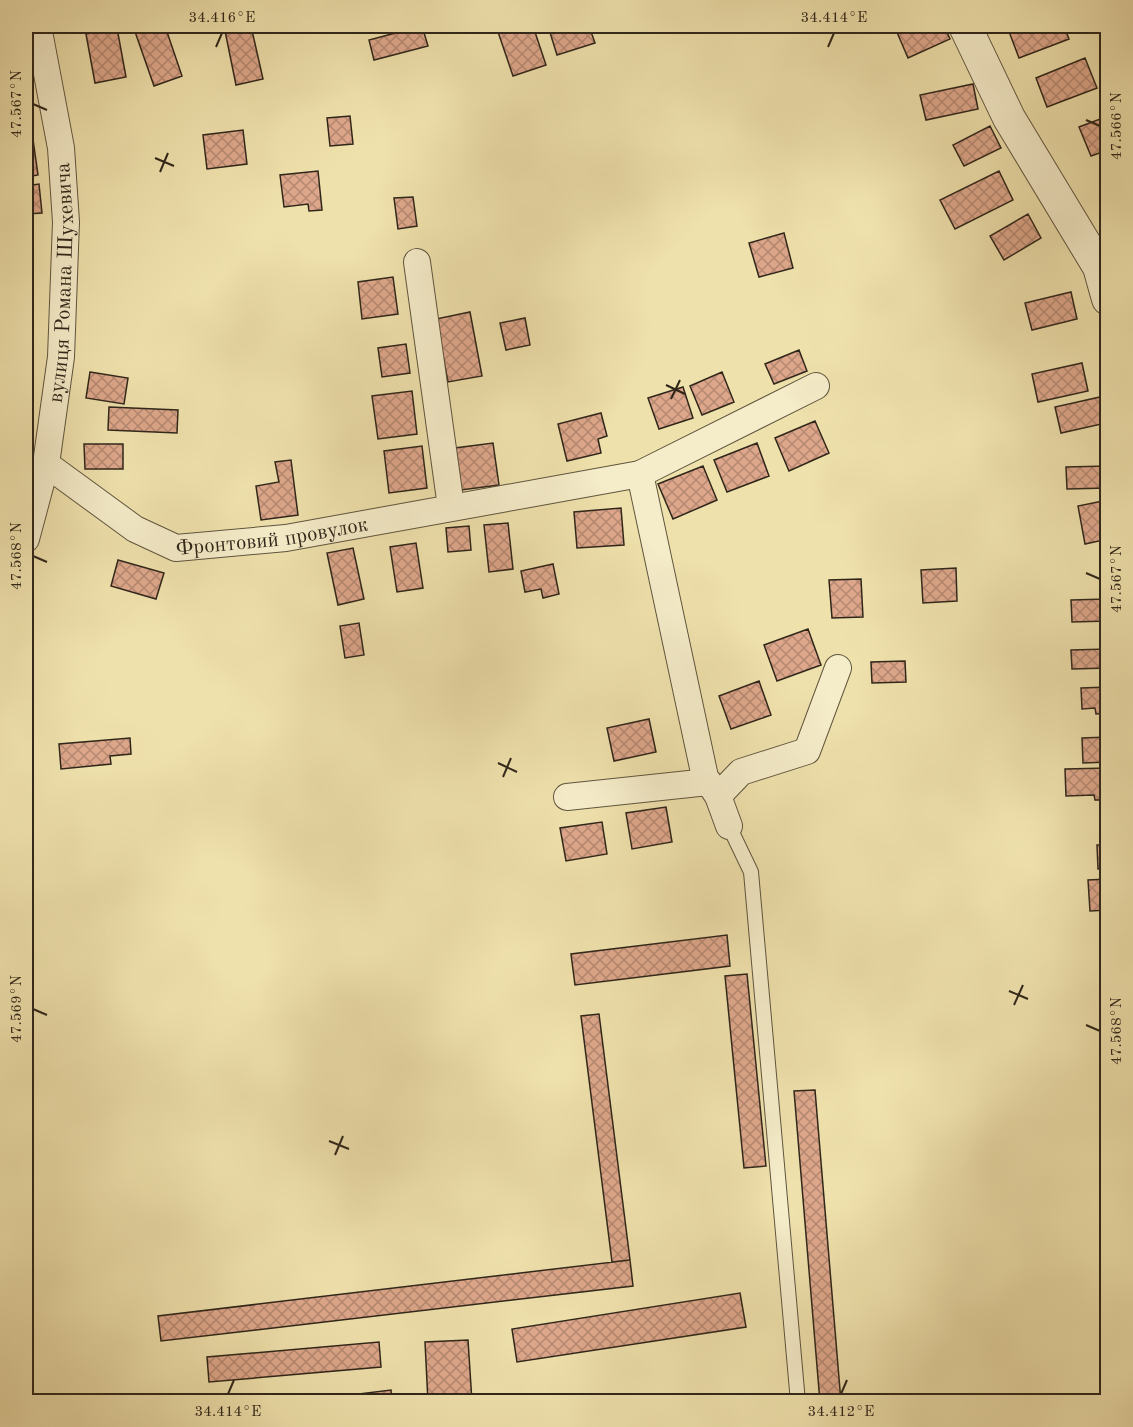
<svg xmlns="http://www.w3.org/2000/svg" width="1133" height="1427" viewBox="0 0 1133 1427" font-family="'Old Standard TT',serif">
  <defs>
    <pattern id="building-cross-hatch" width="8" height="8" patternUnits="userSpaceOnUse" patternTransform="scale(1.5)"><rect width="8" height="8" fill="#dea78b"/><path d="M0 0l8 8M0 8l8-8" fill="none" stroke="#b48871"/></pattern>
  </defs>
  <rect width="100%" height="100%" fill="#efe1ac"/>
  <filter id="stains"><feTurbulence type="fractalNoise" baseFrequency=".00333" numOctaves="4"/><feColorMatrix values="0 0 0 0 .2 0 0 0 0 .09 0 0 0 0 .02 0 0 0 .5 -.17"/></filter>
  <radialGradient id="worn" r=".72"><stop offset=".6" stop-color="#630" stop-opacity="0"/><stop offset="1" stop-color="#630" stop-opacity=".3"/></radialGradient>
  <!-- building -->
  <path fill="url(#building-cross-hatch)" stroke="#2f261a" stroke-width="1.5" d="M133,26h32l17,50 -28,10z
    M224,26h27l12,53 -27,6z
    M422,26l6,20 -54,14 -5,-20z
    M496,26h37l13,39 -33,11z
    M548,26h41l6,17 -38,12z
    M907,26h37l6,13 -42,19 -12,-28z
    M1015,26h49l5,13 -50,19 -11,-29z
    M117,28l9,49 -31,6 -9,-49z
    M1085,58l12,30 -50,19 -11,-29z
    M973,84l5,25 -52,11 -6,-25z
    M26,90l12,85 -12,2z
    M350,116l3,28 -23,2 -3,-28z
    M1108,116v34l-17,6 -12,-29z
    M990,126l11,22 -37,18 -11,-21z
    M243,130l4,34 -40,5 -4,-34z
    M318,171l4,39 -13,1 -1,-7 -24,3 -4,-32z
    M999,171l14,29 -58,29 -15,-29z
    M39,184l3,29 -16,1v-28z
    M413,197l4,29 -19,3 -4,-31z
    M1028,214l13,24 -37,22 -14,-24z
    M784,233l9,35 -34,9 -10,-34z
    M393,277l5,37 -36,5 -4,-37z
    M1071,292l6,27 -45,11 -7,-27z
    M470,312l12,64 -34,6 -12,-63z
    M525,318l5,27 -24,5 -6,-27z
    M406,344l4,29 -28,4 -4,-29z
    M799,350l8,21 -33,13 -9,-20z
    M1082,363l6,28 -50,11 -6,-28z
    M90,372l38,6 -4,26 -38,-6z
    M722,372l12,30 -32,13 -12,-29z
    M683,387l10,31 -34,11 -11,-31z
    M412,391l5,43 -39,5 -6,-43z
    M1100,397l6,26 -45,10 -6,-26z
    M109,407l69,3 -1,23 -69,-3z
    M601,413l6,23 -9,3 3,14 -34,8 -9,-37z
    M815,421l14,32 -40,18 -14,-33z
    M493,443l6,42 -38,5 -6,-42z
    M757,443l12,33 -42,16 -13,-32z
    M84,444h39v25h-38z
    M422,446l5,42 -38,5 -5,-42z
    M291,460l7,55 -37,5 -5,-34 23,-4 -4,-20z
    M703,466l14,34 -44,19 -15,-35z
    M1108,466v22l-41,1 -1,-22z
    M1108,500v39l-23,5 -7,-38z
    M621,508l3,37 -47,3 -3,-36z
    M508,523l5,46 -24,3 -5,-47z
    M469,526l2,24 -23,2 -2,-24z
    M416,543l7,45 -26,4 -7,-45z
    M353,548l11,51 -26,6 -11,-52z
    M118,560l46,13 -8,26 -45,-13z
    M553,564l6,30 -16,4 -2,-9 -16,3 -4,-21z
    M956,568l1,33 -34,2 -2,-33z
    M861,579l2,38 -31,1 -3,-38z
    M1108,599v22l-36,1 -1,-22z
    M359,623l5,32 -19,3 -5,-32z
    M808,629l13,36 -44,16 -13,-36z
    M1108,649v19l-36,1 -1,-19z
    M905,661l1,21 -34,1 -1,-21z
    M759,681l12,34 -40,14 -12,-33z
    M1108,687v26l-12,1 -1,-6 -13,1 -1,-21z
    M649,719l7,33 -42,9 -7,-33z
    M1108,737v25l-25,1 -1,-25z
    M130,738l1,16 -21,2 1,8 -50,5 -2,-25z
    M1108,768v32h-13l-1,-5 -28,1 -1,-27z
    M666,807l6,35 -40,7 -6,-36z
    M602,822l5,32 -41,7 -6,-33z
    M1097,845h11v23l-10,1z
    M1108,879v31l-18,1 -2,-31z
    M26,895l7,1 -7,34z
    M727,935l3,31 -155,19 -4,-31z
    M747,974l19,192 -22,2 -19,-192z
    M599,1014l31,246 -18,2 -31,-246z
    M815,1090l26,312h-21l-26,-311z
    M630,1260l3,26 -472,55 -3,-25z
    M740,1293l6,34 -229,35 -5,-33z
    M468,1340l4,62h-44l-3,-60z
    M379,1342l2,25 -172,15 -2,-25z
    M391,1390l1,12h-99z
    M748,1394v8h-78z"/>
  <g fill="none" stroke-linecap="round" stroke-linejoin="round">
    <defs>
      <path id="service" d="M729,826l22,46 47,530"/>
      <g id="minor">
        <path d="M417,262l34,245"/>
        <path id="s1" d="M46,464l89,65 41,19 110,-10 354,-64 176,-88"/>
        <path d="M640,474l65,303 13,19 11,30"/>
        <path id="s2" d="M26,539l20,-75 15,-107 5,-135 -5,-74 -23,-122"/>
        <path d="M718,796l23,-24 66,-21 31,-83"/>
        <path d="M567,797l141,-15"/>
      </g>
      <path id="tertiary" d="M965,26l44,92 90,149 9,32"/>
    </defs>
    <!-- service casing -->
    <use href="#service" stroke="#5f553e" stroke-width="16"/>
    <!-- minor casing -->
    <use href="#minor" stroke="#5f553e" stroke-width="28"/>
    <!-- tertiary casing -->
    <use href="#tertiary" stroke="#5f553e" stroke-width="34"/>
    <!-- service -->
    <use href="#service" stroke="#f5ecc9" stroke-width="14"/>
    <!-- minor -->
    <use href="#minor" stroke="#f5ecc9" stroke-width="26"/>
    <!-- tertiary -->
    <use href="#tertiary" stroke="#f5ecc9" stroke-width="32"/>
  </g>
  <!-- ticks -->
  <path fill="none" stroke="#2f261a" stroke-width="2" d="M216,47l6,-14M828,47l6,-14M33,104l14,6M1086,120l14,6M155,158l19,8M160,172l8,-19M666,385l19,9M671,399l9,-19M33,556l14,6M1086,573l14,6M498,763l19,9M503,777l8,-19M1009,991l19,8M1014,1005l9,-20M33,1009l14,6M1086,1025l14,6M329,1141l20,8M335,1155l8,-19M228,1394l6,-14M841,1394l6,-14"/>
  <g text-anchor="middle" stroke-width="4.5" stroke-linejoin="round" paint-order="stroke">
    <!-- street labels -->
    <g font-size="21" fill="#2f261a" stroke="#f5ecc9">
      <text dy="7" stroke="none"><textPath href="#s2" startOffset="260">вулиця Романа Шухевича</textPath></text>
      <text dy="7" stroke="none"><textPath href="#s1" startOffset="252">Фронтовий провулок</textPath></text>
    </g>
  </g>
  <!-- margin -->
  <rect width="1133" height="1427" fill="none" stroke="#efe1ac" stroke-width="66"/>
  <rect x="33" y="33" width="1067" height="1361" fill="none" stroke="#2f261a" stroke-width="2"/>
  <g font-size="15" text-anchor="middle" fill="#2f261a">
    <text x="222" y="22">34.416°E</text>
    <text x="834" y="22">34.414°E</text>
    <text transform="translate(16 104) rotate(-90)" y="5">47.567°N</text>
    <text transform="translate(1116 126) rotate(-90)" y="5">47.566°N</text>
    <text transform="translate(16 556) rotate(-90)" y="5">47.568°N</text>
    <text transform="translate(1116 579) rotate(-90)" y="5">47.567°N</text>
    <text transform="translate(16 1009) rotate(-90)" y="5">47.569°N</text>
    <text transform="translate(1116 1031) rotate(-90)" y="5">47.568°N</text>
    <text x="228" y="1416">34.414°E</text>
    <text x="841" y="1416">34.412°E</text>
  </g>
  <rect width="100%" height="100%" filter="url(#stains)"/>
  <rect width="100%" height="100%" fill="url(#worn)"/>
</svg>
